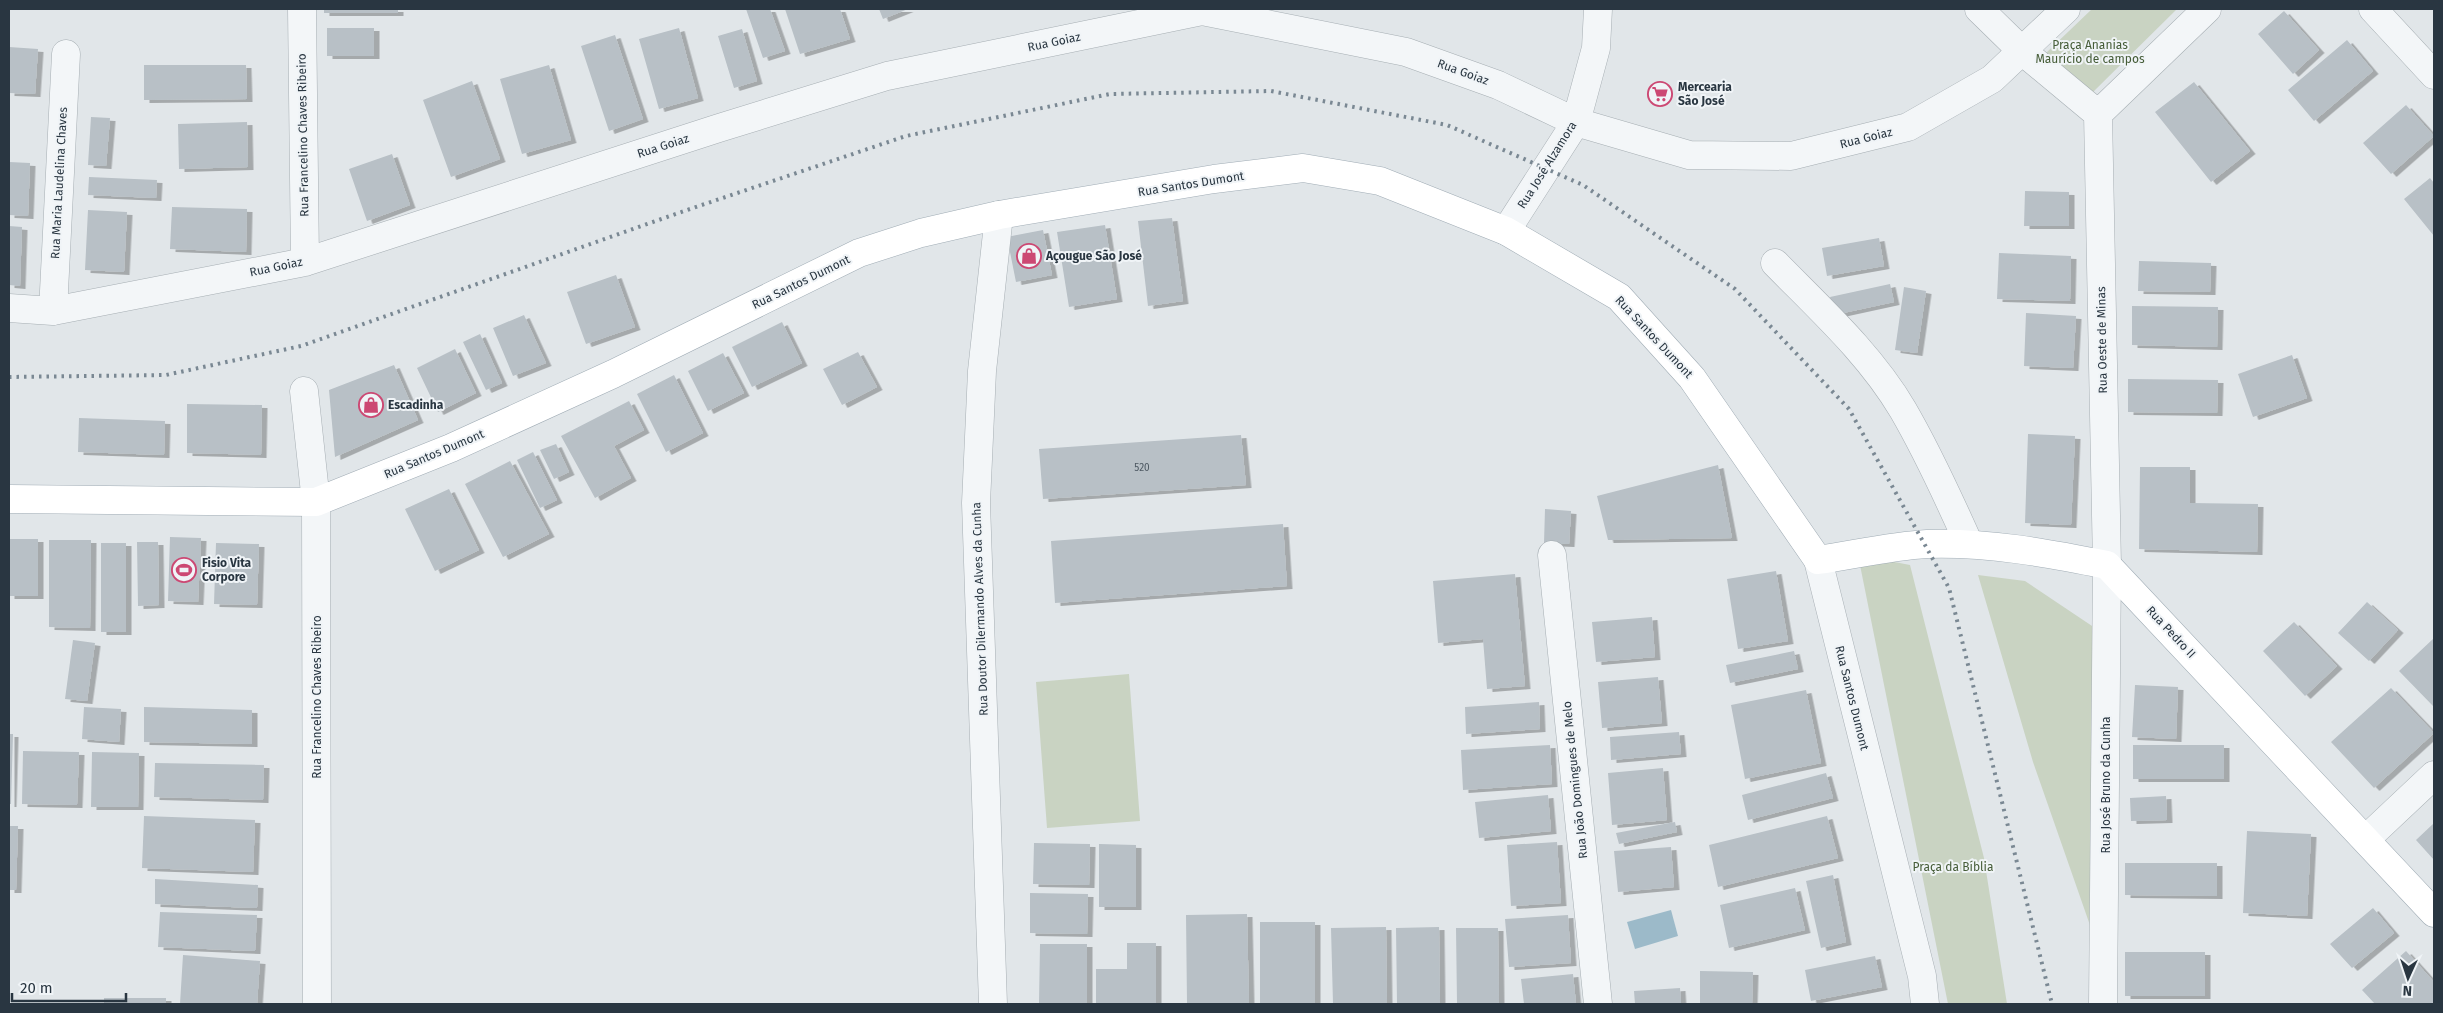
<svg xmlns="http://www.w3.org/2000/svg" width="2443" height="1013" viewBox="0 0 2443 1013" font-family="'Fira Sans',sans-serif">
  <defs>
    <filter id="shadow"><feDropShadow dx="5.5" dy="3" stdDeviation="0" flood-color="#0004"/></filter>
  </defs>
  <rect width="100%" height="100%" fill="#e1e6e9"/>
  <!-- green -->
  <path fill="#c9d3c2" d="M2092,9h85l-86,85 -45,-41z
    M1858,555l52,10 74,293 23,146h-59z
    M1978,575l47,6 79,53 -12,297 -59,-169z
    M1129,674l11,147 -93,7 -11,-146z"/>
  <!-- water -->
  <path fill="#9cbac9" d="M1671,910l7,26 -43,13 -8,-27z"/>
  <!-- building -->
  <path fill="#b8c0c6" filter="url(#shadow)" d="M324,9h74v4h-74z
    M746,9h24l15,42 -22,7z
    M785,9h55l10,30 -50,15z
    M879,9h29l-25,10z
    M2284,11l35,39 -26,24 -35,-40z
    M327,28h47v28h-47z
    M679,28l19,70 -39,11 -20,-70z
    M742,29l15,52 -23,7 -16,-52z
    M615,35l28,84 -34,12 -28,-85z
    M2347,40l26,31 -59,50 -26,-31z
    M9,47l29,2 -3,45 -26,-1z
    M144,65h102l1,34 -103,1z
    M549,65l22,75 -49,14 -22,-75z
    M472,81l28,78 -49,18 -28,-77z
    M2194,82l56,69 -39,31 -56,-70z
    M2406,105l28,31 -43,38 -28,-31z
    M91,117l19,1 -4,48 -18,-1z
    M247,122l1,45 -69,2 -1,-45z
    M392,154l18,51 -43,16 -18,-52z
    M9,162l21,1 -2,53 -19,-1z
    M89,177l68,3 -1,18 -68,-3z
    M2430,178l4,5v53l-30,-37z
    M2025,191l44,1v34h-45z
    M172,207l75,2 -1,43 -76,-3z
    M88,210l39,2 -3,60 -39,-2z
    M1172,218l11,83 -35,5 -10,-85z
    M1105,225l12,74 -48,8 -12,-75z
    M9,226l13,1 -2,59 -11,-1z
    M1043,230l9,45 -36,7 -9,-45z
    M1879,238l5,28 -57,10 -5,-28z
    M1999,253l72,3 -1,45 -73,-2z
    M2139,261l72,2 -1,29 -72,-1z
    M616,275l19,52 -49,17 -19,-52z
    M1890,284l4,18 -60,13 -4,-18z
    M1904,287l22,4 -9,62 -22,-3z
    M2132,306l86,1 -1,40 -85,-2z
    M2026,313l50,3 -3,52 -49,-2z
    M524,315l22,48 -33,13 -20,-48z
    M782,322l20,41 -50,24 -20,-40z
    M480,334l22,49 -16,7 -23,-48z
    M455,349l21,44 -38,19 -21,-44z
    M858,352l19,35 -35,18 -19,-36z
    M723,353l21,40 -36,18 -20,-40z
    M2292,355l15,43 -54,19 -15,-43z
    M394,365l24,55 -83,37 -6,-67z
    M674,375l29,58 -37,19 -29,-58z
    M2128,379l90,1 -1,33 -89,-1z
    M629,401l15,29 -30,16 17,32 -36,20 -34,-62z
    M187,404l75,1 -1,50 -74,-2z
    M79,418l86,3 -1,34 -86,-3z
    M2028,434l47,2 -4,89 -46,-2z
    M1241,435l5,50 -203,14 -4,-50z
    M556,444l13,28 -15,7 -14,-29z
    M533,452l24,48 -17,8 -23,-48z
    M510,461l39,73 -46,23 -38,-73z
    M1718,465l14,73 -124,2 -11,-44z
    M2140,467h50v36l68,1 -1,48 -118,-3z
    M449,489l30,61 -44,21 -30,-62z
    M1545,509l26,2 -2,33 -25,-1z
    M1283,524l4,62 -232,17 -4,-62z
    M170,537l31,1 -3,64 -30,-1z
    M9,539h29v57h-29z
    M49,540h42l-1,88 -41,-1z
    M137,542h21l1,63 -21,1z
    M101,543h25v89h-25z
    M216,543l43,1 -2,61 -43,-1z
    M1776,571l12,70 -50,8 -11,-70z
    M1515,574l10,112 -38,3 -4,-50 -45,4 -5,-62z
    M2367,602l31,28 -29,31 -31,-28z
    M1652,617l3,40 -59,5 -4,-40z
    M2294,622l43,44 -32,30 -42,-45z
    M2434,638v67l-1,1 -34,-35z
    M73,640l22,3 -8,58 -22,-2z
    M1794,651l4,18 -68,14 -4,-18z
    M1658,677l4,46 -60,5 -4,-46z
    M2135,685l43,2 -2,52 -44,-2z
    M2391,688l43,45 -60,55 -43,-46z
    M1806,690l15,73 -76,16 -14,-74z
    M1539,702l1,27 -74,5 -1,-27z
    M84,707l37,2 -2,33 -37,-3z
    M144,707l108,3v34l-108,-2z
    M1679,732l2,22 -70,6 -1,-23z
    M9,734h4l-2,70h-2z
    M1550,745l2,39 -89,6 -2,-40z
    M2133,745h91v34h-91z
    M23,751l56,1 -2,53 -55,-1z
    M92,752l47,1 -1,54h-47z
    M155,763l109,2 -1,35 -109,-3z
    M1663,768l4,52 -55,5 -4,-52z
    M1826,773l7,25 -85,22 -6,-25z
    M1548,795l3,36 -72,7 -4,-36z
    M2166,796l1,24 -36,1 -1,-23z
    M144,816l111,4 -2,52 -111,-4z
    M1827,816l11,42 -120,29 -9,-42z
    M1675,822l2,10 -58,12 -3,-11z
    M2434,823v37l-18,-20z
    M9,826h9l-2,64h-7z
    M2247,831l64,3 -4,82 -64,-3z
    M1557,842l4,61 -50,3 -4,-61z
    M1034,843l56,1 -1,41 -56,-1z
    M1099,844l37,1v62h-37z
    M1671,847l3,40 -56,5 -4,-41z
    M2125,863h92v33l-92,-1z
    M1833,875l13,67 -25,6 -15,-67z
    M155,879l103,6 -1,23 -102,-4z
    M1795,888l10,42 -76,18 -9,-43z
    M1030,893l58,1 -1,40 -57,-1z
    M2373,908l21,25 -42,35 -22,-24z
    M160,912l97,3 -2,36 -97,-4z
    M1247,914l2,90h-62l-1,-89z
    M1568,915l3,48 -62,4 -4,-48z
    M1260,922h55v82h-55z
    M1386,927l1,77h-54l-2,-76z
    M1439,927l1,77h-43l-1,-76z
    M1456,928h42l1,76h-42z
    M1127,943h29v61h-60v-35h31z
    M1040,944h47v60h-48z
    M2406,951l28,31v22h-59l-13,-14z
    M2125,952h80v44h-80z
    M183,955l77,6 -3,43h-77z
    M1875,956l7,31 -71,14 -6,-31z
    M1700,971l53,1 -1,32h-52z
    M1573,974l3,30h-52l-3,-25z
    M1680,988l1,16h-46l-1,-13z
    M104,998h62v6h-62z"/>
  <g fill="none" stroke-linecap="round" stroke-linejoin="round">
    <defs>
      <path id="minor" d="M302,9l3,253
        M1979,9l42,41 77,64
        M2373,9l61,66
        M2098,114l9,451 -4,439
        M2098,114l109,-105
        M1506,231l70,-109 20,-74 2,-39
        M1775,263c45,46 95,91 128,147 25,43 46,89 66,134
        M9,308l44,3 252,-49 414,-134 168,-52 315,-65 204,41 92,33 78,37 113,33 102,1 117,-29 84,-48 74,-70
        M53,311l13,-257
        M304,391l12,111 1,502
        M1552,555l46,449
        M1818,560l104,416 3,28
        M2366,839l68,-64
        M993,1004l-17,-501 6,-132 17,-156"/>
      <path id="major" d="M9,499l307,3 135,-54 162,-74 246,-121 62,-20 78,-18 215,-36 89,-11 77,13 126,50 113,66 73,81 126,182c35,-5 73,-14 109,-16 61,-2 120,9 180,21l327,348"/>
    </defs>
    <!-- minor casing -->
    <use href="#minor" stroke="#a6aeb3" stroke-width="29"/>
    <!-- major casing -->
    <use href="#major" stroke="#a0acb5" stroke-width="29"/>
    <!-- minor -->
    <use href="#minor" stroke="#f3f6f8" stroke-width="28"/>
    <!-- major -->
    <use href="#major" stroke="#fff" stroke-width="28"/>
    <!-- rail -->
    <path stroke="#7a8893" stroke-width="4" stroke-dasharray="2.5 5" stroke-linecap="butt" d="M9,377l157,-2 135,-29 386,-136 219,-74 204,-42 161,-3 176,34 136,60 152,104 114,120 100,179 103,416"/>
  </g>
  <!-- icons -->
  <defs>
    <symbol id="supermarket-ring" viewBox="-11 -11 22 22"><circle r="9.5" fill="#f0f4f7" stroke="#cc4873" stroke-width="1.5"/><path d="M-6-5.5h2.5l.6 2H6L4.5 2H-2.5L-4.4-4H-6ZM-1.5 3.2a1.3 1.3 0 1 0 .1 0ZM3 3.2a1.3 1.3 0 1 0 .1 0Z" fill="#cc4873"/></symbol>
    <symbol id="shop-ring" viewBox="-11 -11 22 22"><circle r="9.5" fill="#f0f4f7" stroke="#cc4873" stroke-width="1.5"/><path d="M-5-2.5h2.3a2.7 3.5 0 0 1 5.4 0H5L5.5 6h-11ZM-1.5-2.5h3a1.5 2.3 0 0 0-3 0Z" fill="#cc4873"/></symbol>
    <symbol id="stadium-ring" viewBox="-11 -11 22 22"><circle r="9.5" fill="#f0f4f7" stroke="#cc4873" stroke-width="1.5"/><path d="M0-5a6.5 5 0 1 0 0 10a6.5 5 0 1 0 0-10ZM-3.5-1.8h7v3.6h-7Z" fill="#cc4873"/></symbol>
  </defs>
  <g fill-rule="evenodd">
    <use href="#supermarket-ring" x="1646" y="80" width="28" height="28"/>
    <use href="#shop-ring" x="1015" y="242" width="28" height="28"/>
    <use href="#shop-ring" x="357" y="391" width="28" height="28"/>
    <use href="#stadium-ring" x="170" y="556" width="28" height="28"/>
  </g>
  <g text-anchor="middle" stroke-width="4" stroke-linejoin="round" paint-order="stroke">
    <!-- number labels -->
    <g font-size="10" fill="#4d5862">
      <text x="1142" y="471">520</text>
    </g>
    <!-- street labels -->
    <g font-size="12" fill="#293641" stroke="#f0f4f7">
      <text transform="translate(1054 42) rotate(-12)" y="4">Rua Goiaz</text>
      <text transform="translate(1463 72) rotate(20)" y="4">Rua Goiaz</text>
      <text transform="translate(303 135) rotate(-91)" y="4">Rua Francelino Chaves Ribeiro</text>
      <text transform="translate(1866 138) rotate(-14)" y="4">Rua Goiaz</text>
      <text transform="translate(663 146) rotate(-18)" y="4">Rua Goiaz</text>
      <text transform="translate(1547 165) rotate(-58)" y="4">Rua José Alzamora</text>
      <text transform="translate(59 183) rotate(-87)" y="4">Rua Maria Laudelina Chaves</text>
      <text transform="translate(1191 184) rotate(-9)" y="4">Rua Santos Dumont</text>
      <text transform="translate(276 267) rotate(-12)" y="4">Rua Goiaz</text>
      <text transform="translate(801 282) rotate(-26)" y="4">Rua Santos Dumont</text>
      <text transform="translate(1654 337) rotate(47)" y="4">Rua Santos Dumont</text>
      <text transform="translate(2102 340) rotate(-91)" y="4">Rua Oeste de Minas</text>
      <text transform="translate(434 454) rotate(-23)" y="4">Rua Santos Dumont</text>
      <text transform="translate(980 609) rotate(-92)" y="4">Rua Doutor Dilermando Alves da Cunha</text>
      <text transform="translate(2171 632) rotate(47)" y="4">Rua Pedro II</text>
      <text transform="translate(317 697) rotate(-90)" y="4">Rua Francelino Chaves Ribeiro</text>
      <text transform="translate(1852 698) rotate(76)" y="4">Rua Santos Dumont</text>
      <text transform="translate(1575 780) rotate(-96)" y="4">Rua João Domingues de Melo</text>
      <text transform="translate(2106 785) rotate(-90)" y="4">Rua José Bruno da Cunha</text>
    </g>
    <!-- park labels -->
    <g font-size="12" fill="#455c37" stroke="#f0f4f7">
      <text x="2090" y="49">Praça Ananias<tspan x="2090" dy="14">Maurício de campos</tspan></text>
      <text x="1953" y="871">Praça da Bíblia</text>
    </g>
    <!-- poi labels -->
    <g font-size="12" font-weight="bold" fill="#293641" stroke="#f0f4f7" text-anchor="start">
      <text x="1678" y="91">Mercearia<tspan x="1678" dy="14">São José</tspan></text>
      <text x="1046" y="260">Açougue São José</text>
      <text x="388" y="409">Escadinha</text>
      <text x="202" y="567">Fisio Vita<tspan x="202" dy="14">Corpore</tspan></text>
    </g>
  </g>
  <!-- border -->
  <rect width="2443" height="1013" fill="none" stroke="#293641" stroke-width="20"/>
  <!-- north arrow -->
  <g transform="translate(2408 978) rotate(183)" stroke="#f0f4f7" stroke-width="4" paint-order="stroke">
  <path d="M0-4L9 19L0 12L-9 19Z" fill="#293641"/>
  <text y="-8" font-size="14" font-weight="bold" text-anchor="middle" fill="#293641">N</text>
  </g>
  <!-- scale -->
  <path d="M12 993v8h114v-8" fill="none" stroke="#293641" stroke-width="2.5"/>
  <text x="20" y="993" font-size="15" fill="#293641" stroke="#f0f4f7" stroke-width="4" paint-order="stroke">20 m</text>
</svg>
